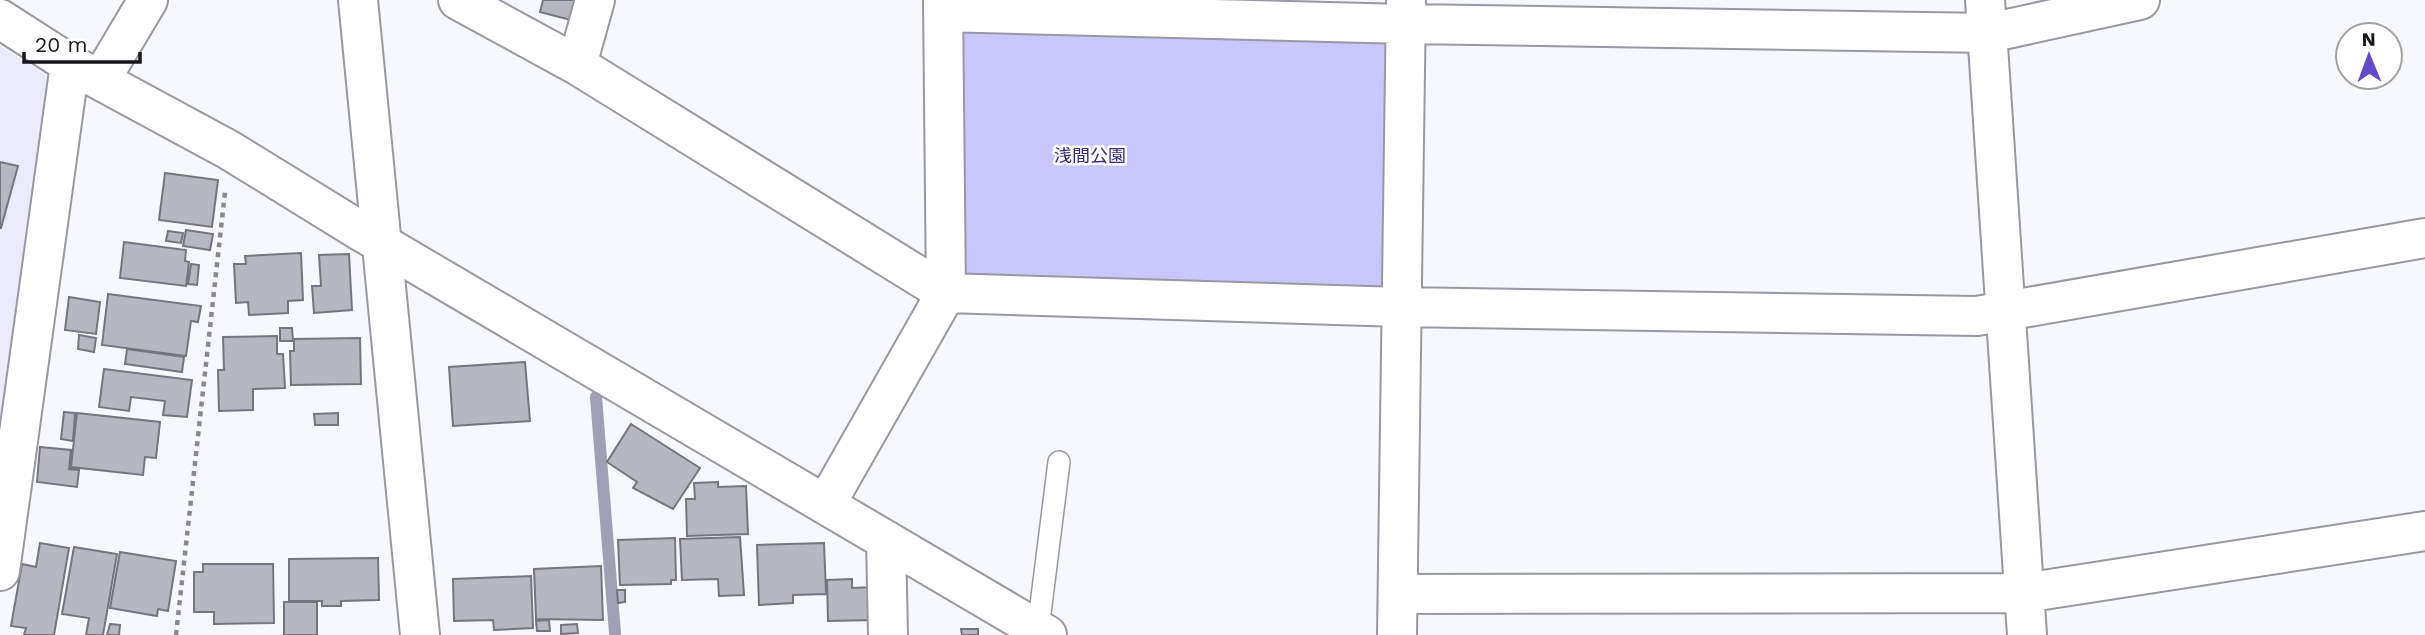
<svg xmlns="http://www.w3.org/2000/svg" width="2425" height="635" viewBox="0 0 2425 635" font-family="'Work Sans','Noto Sans JP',sans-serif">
  <rect width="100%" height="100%" fill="#f7f7fe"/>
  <!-- built -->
  <path fill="#ecebfe" d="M0,46l49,31 -49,358z"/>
  <!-- green -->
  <path fill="#c9c7fd" d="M954,21l440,14 -4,259 -435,-11z"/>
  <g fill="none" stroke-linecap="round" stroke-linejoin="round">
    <!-- stream -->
    <path stroke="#a09fb4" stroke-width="12" d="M596,397l19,236"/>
  </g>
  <!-- building -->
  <path fill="#b7b7c2" stroke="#75757f" stroke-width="2" d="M543,0h32l-4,20 -31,-8z
    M0,162l18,4 -17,62h-1z
    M165,173l53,7 -6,47 -53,-7z
    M186,230l27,4 -3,16 -27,-4z
    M168,231l15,2 -2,10 -15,-2z
    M124,242l62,8 -1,11 4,1 -3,24 -66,-8z
    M301,253l2,47 -15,1v12l-39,2 -1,-13 -12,1 -2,-39h12l-1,-8z
    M349,254l3,56 -38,3 -2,-27h9l-2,-31z
    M191,264l8,1 -2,20 -9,-1z
    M108,294l93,12 -3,16 -7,-1 -5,35 -84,-11z
    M69,297l31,5 -4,32 -31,-4z
    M280,328h12l1,13h-13z
    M79,335l17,3 -2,14 -16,-3z
    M277,336v18h6l2,34 -32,1v21l-34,1 -1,-41h6l-1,-33z
    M360,338l1,46 -70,1 -1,-34h4v-12z
    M127,349l57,8 -2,15 -57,-8z
    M525,362l5,59 -77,5 -4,-59z
    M104,369l88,11 -5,37 -24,-2 2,-14 -34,-4 -2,14 -30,-4z
    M64,412l11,1 -2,28 -12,-2z
    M77,413l83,9 -4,36 -11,-1 -2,18 -72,-8z
    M338,413v12h-23l-1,-11z
    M631,424l69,44 -27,41 -40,-21 4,-6 -30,-20z
    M40,447l31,3 -2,19 10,1 -2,17 -40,-5z
    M718,482v5l28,-1 2,48 -61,2 -1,-37h9l-1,-16z
    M740,537l4,58 -25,1 -1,-17 -36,1 -2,-41z
    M675,538l1,42h-5v4l-51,1 -2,-45z
    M40,543l29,5 -15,87h-30l2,-7 -15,-2 11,-62 14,3z
    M824,543l2,51 -33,1v8l-34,2 -2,-60z
    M74,547l43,7 -14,81h-17l3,-17 -27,-4z
    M120,552l56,9 -8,50 -10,-2 -1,7 -47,-8z
    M378,558l1,42 -38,1v5h-19v-5h-33v-42z
    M203,564h70l1,59 -60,1v-12h-20v-40h9z
    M601,566l2,54 -67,-1 -2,-50z
    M531,576l2,52 -39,2 -1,-10 -39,1 -1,-42z
    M852,579v9l21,-1 2,33 -47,1 -1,-41z
    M617,590h8v12l-7,1z
    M284,602h33v33h-33z
    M549,620l1,11h-13l-1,-10z
    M110,624l10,1 -1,10h-12z
    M577,624l1,9 -17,1v-9z
    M961,629h17v6h-16z"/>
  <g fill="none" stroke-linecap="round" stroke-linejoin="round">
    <defs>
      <path id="service" d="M1038,629l21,-167"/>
      <path id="minor" d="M458,0l119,65 369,228 455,14 576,9 448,-78
        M1985,0l42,635
        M943,12l463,12 583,9 151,-33
        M0,19l70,45 159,86 133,82 685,403
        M577,65l18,-65
        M101,79l47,-79
        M826,504l120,-211 -3,-293
        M886,540l2,95
        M0,571l70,-507
        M1398,594l626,-1 401,-62
        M1397,635l9,-635"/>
      <path id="tertiary" d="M358,0l62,635"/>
    </defs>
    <!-- service casing -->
    <use href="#service" stroke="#9898a2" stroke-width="24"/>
    <!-- minor casing -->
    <use href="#minor" stroke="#9898a2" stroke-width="42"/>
    <!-- tertiary casing -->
    <use href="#tertiary" stroke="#9898a2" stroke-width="42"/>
    <!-- path -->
    <path stroke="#88888d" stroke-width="4.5" stroke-dasharray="5 5" stroke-linecap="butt" d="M176,635l49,-443"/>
    <!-- service -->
    <use href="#service" stroke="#fff" stroke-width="21"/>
    <!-- minor -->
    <use href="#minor" stroke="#fff" stroke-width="38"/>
    <!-- tertiary -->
    <use href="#tertiary" stroke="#fff" stroke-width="38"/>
  </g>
  <g text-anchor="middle" stroke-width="5" stroke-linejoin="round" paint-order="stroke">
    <!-- park labels -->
    <g font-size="18" fill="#392a77" stroke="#fff">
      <text x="1090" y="162">浅間公園</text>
    </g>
  </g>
  <!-- north arrow -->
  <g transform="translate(2369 56) rotate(359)"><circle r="33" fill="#ffffff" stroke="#a2a2a3" stroke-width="2"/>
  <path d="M0-5L12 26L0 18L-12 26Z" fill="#624bc4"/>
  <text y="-10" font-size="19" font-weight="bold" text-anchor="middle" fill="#16161a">N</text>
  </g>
  <!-- scale -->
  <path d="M24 52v10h116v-10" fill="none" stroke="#16161a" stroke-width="3.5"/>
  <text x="35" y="52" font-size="21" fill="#16161a" stroke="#ffffff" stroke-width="5" paint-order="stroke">20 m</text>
</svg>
